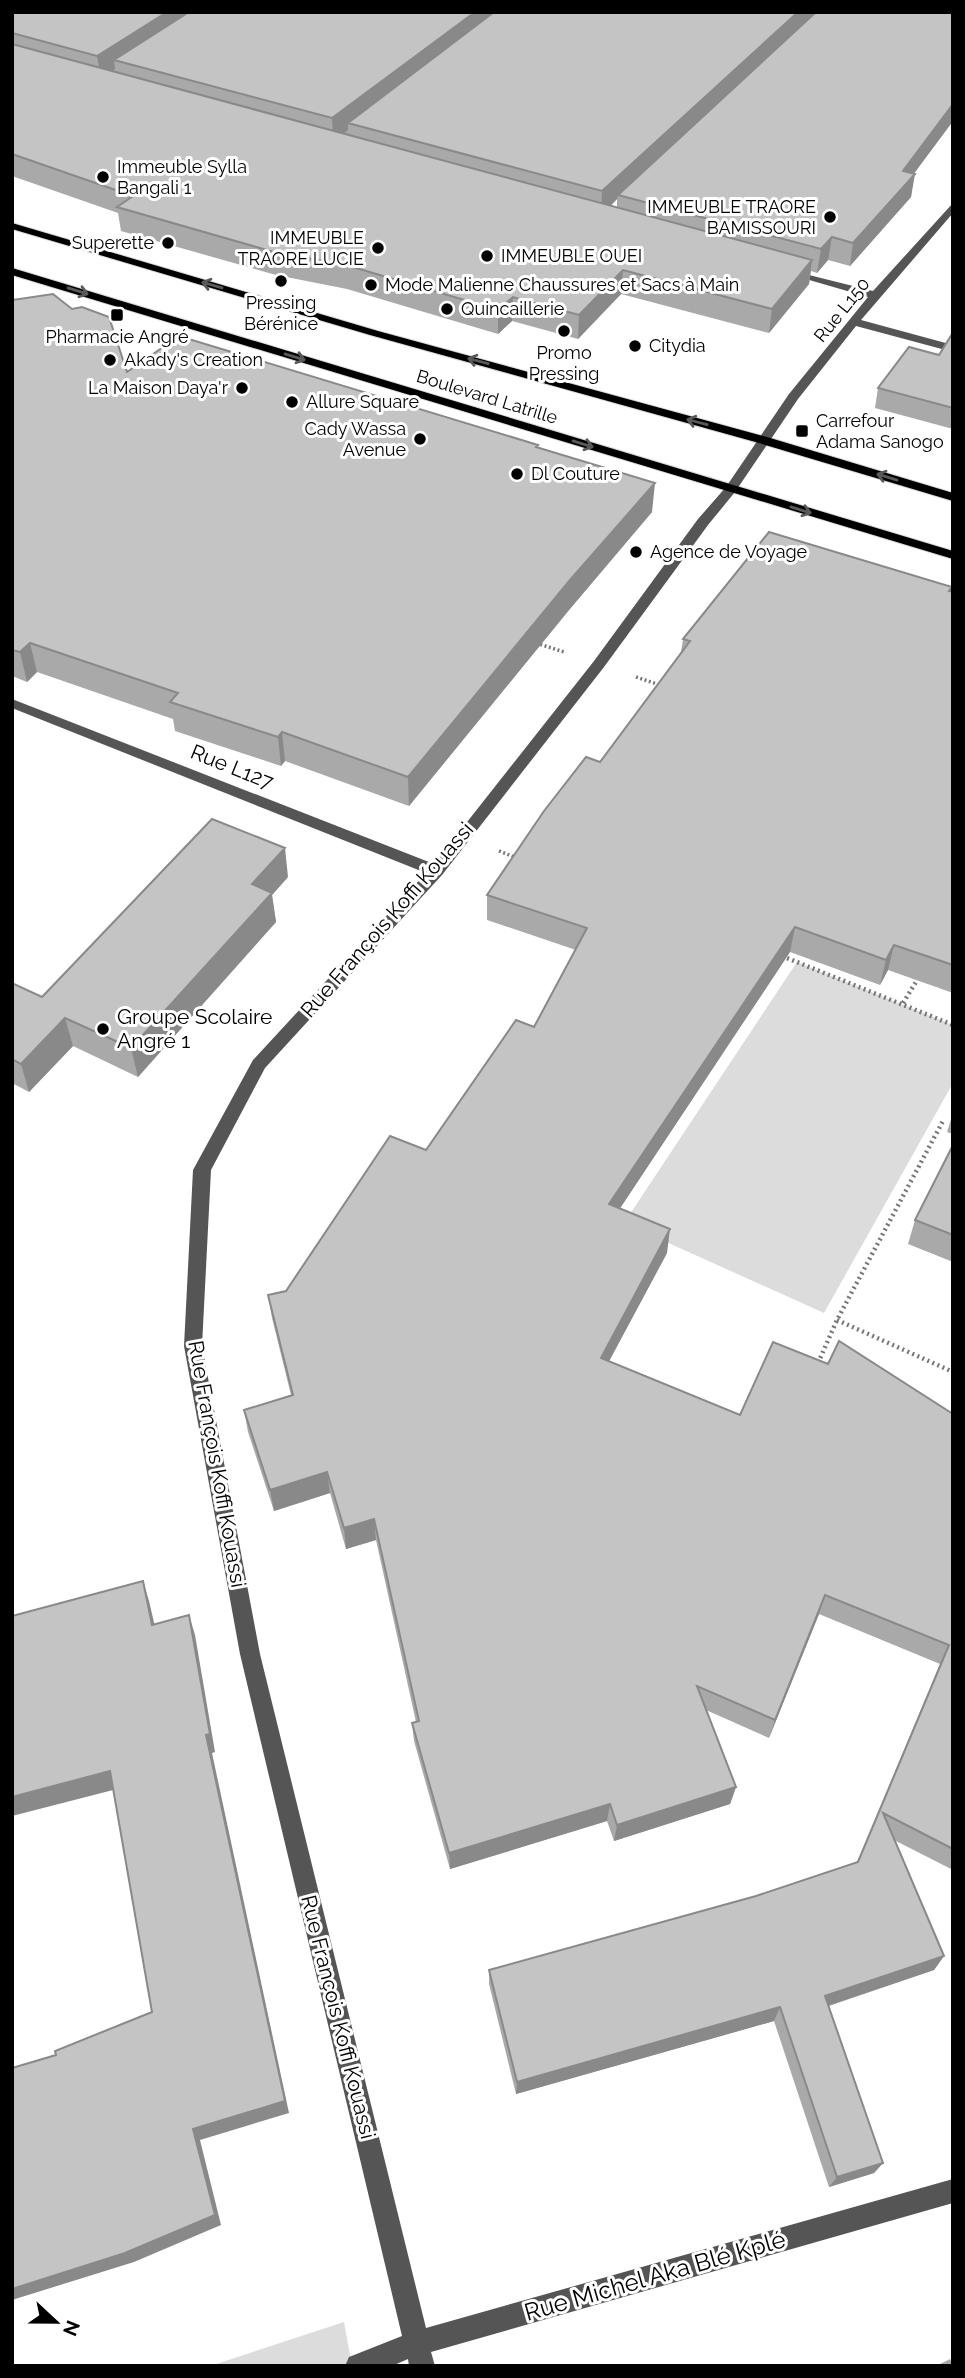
<svg xmlns="http://www.w3.org/2000/svg" width="965" height="2378" viewBox="0 0 965 2378" font-family="Raleway,sans-serif">
  <rect width="100%" height="100%" fill="#fff"/>
  <!-- green -->
  <path fill="#dcdcdc" d="M797,962l156,63v58l-129,230 -200,-90z
    M344,2322l8,44h-142z"/>
  <g fill="none" stroke-linecap="round" stroke-linejoin="round">
    <defs>
      <path id="major" d="M12,223l366,108 389,106 186,56v8l-194,-58 -389,-108 -358,-106z
        M12,268l941,283v8l-941,-284z"/>
    </defs>
    <!-- major casing -->
    <use href="#major" stroke="#dbdbdb" stroke-width="2"/>
    <!-- path-far1 -->
    <path stroke="#777" stroke-width="3.5" stroke-dasharray="2 2.5" stroke-linecap="butt" d="M536,643l28,9
      M636,677l24,8
      M499,851l18,7"/>
    <!-- path -->
    <path stroke="#777" stroke-width="4.5" stroke-dasharray="2 3.5" stroke-linecap="butt" d="M782,956l171,69
      M903,1003l16,-26
      M837,1320l116,52
      M818,1363l19,-43 106,-199"/>
    <!-- minor -->
    <path fill="#555" fill-rule="evenodd" d="M953,203v10l-92,107 92,25v7l-97,-26 -58,73 -63,93 -27,33 -104,142 -162,208 -177,193 -54,102 -9,176 58,308 166,674 527,-149v24l-522,149 4,14h-26l-1,-7 -16,7h-47l4,-9 53,-21 -162,-682 -56,-308 9,-176 60,-110 173,-187 -414,-165v-9l422,165 160,-203 104,-142 28,-32 63,-93 79,-97 -83,-24v-4l88,22z"/>
    <!-- major -->
    <use href="#major" fill="#000" fill-rule="evenodd"/>
  </g>
  <!-- wall -->
  <path fill="#a9a9a9" fill-rule="evenodd" d="M12,12l941,109 -39,52 -3,24 -61,69 -22,-6 -11,13 -6,-2 -2,13 -40,49 -148,-39 -43,45 -66,-18 -14,13 -151,-45 -71,-14 -155,-44 -3,-18 -106,-37zM617,199v8l-6,-1z
    M12,300l115,72 411,73v2l114,65 -83,98 -160,196 -124,-45 -4,5 -106,-35 -2,-12 -136,-47 -10,10 -15,-6z
    M953,334v95l-78,-21 3,-20 61,-33z
    M952,587l-1,4 2,1v401l-65,-23 -8,15 -90,-33 -170,256 47,45 -58,108 131,54 213,-1v456l-59,-30 50,116 -10,14 -105,36 54,157 -9,10 -45,14 -55,-166 -258,73 -27,-110v-14l267,-74 101,-34 83,-198 -121,-50 -50,124 -63,-28 30,77 -6,17 -116,37 -7,-20 -157,48 -36,-128 -2,-18 4,-1 -40,-182 -30,9 -16,-56 -56,18 -26,-79 -4,-22 47,-15 -19,-77 -4,-23 18,-4 140,-141 108,-123 42,-77 -89,-30v-25l113,-133 81,-110 2,-13z
    M288,877l-16,18 4,27 -138,155 -65,-31 -44,46 -17,-9v-100l30,14z
    M953,1113v21l-6,-2z
    M953,1145v117l-45,-18 7,-24z
    M950,2359l3,7h-12l-1,-2z"/>
  <!-- shaded-wall -->
  <path fill="#898989" d="M167,12h38l-91,48 1,9 -14,9 -4,-22z
    M475,12h29l-156,111v7l-15,11 -1,-23z
    M798,12h21l-201,183 -1,4 -16,15 1,-23z
    M953,104v17l-46,62 8,-9 -4,23 -61,69 3,-23 50,-72z
    M832,237l-4,23 -11,13 4,-24z
    M812,260l-3,24 -40,49 3,-24z
    M623,270l-2,24 -43,45 1,-24z
    M513,297l-1,24 -14,13v-24z
    M655,483l-3,29 -83,98 -160,196 -1,-29 162,-197z
    M30,643l7,29 -10,10 -7,-30z
    M282,732l3,29 -4,5 -3,-29z
    M285,848l3,29 -16,18 4,27 -138,155 -7,-29 121,-164z
    M795,927l-5,25 -183,276 2,-24z
    M894,945l-6,25 -8,15 6,-25z
    M65,1018l8,28 -44,46 -8,-28z
    M670,1229l-3,24 -68,127 2,-22z
    M327,1472l3,21 -56,18 -4,-21z
    M374,1519l2,21 -30,9 -2,-21z
    M143,1581l6,20 10,43 -7,-19z
    M825,1595l-6,19 -50,124 6,-18z
    M189,1615l6,20 20,117 -3,1 77,360 -89,27 21,85 -87,37 -122,38v-11l181,-160 13,-394z
    M110,1771l7,18 -105,27v-19z
    M736,1787l-6,17 -116,37 3,-16z
    M610,1804l-3,17 -157,48 -1,-16z
    M944,1956l-10,14 -116,39 7,-13z
    M780,2007l-6,14 -258,73 1,-12z
    M883,2163l-9,10 -45,14 8,-10z"/>
  <!-- building -->
  <path fill="#c4c4c4" stroke="#898989" stroke-width="2" d="M12,12h155l-70,44 -85,-23z
    M189,12h286l-143,106 -218,-58z
    M494,12h304l-196,179 -254,-68z
    M816,12h137v92l-50,67 12,3 -62,69 -21,-6 -11,12 -203,-54z
    M12,44l800,216 -40,49 -149,-39 -44,45 -66,-18 -15,13 -152,-45 -72,-13 -157,-45 16,-11 -121,-42z
    M53,294l19,15 10,-2 27,10 18,55 52,-36 359,109 -2,2 119,36 -85,97 -162,197 -126,-45 -4,5 -108,-35 8,-9 -148,-50 -10,9 -8,-2v-350z
    M952,334h1v74l-75,-20 31,-41 30,8z
    M769,532l183,55 -3,4 4,1v373l-59,-20 -8,15 -91,-33 -186,277 61,25 -69,129 139,57 33,-73 55,22 11,-23 114,73v435l-70,-36 61,143 -119,40 58,167 -46,14 -57,-170 -263,75 -28,-112 267,-74 102,-34 91,-217 -124,-50 -50,125 -78,-34 39,101 -119,38 -7,-21 -161,49 -37,-130 7,-2 -45,-202 -30,9 -17,-56 -57,18 -26,-80 49,-15 -25,-100 18,-4 104,-155 36,14 90,-130 18,7 53,-99 -100,-33 57,-84 42,-54 14,5 90,-121 -7,-2z
    M212,819l73,29 -33,36 20,9 -141,155 -66,-30 -44,46 -9,-5v-76l30,14z
    M953,1145v90l-38,-15z
    M143,1581l9,44 37,-10 21,119 -4,1 79,366 -92,28 22,86 -90,38 -113,36v-221l44,-13 -1,-4 97,-39 -42,-241 -98,26v-181z"/>
  <!-- one-way arrows -->
  <defs><path id="oneway-shaft" d="M-6 0H5M1.5-3L5.5 0L1.5 3" fill="none" stroke-width="1.6" stroke-linecap="round" stroke-linejoin="round" transform="scale(1.75)"/></defs>
  <g stroke="#595959">
    <use href="#oneway-shaft" transform="translate(212 285) rotate(-164)"/>
    <use href="#oneway-shaft" transform="translate(78 291) rotate(17)"/>
    <use href="#oneway-shaft" transform="translate(295 357) rotate(17)"/>
    <use href="#oneway-shaft" transform="translate(478 361) rotate(-165)"/>
    <use href="#oneway-shaft" transform="translate(697 422) rotate(-165)"/>
    <use href="#oneway-shaft" transform="translate(583 444) rotate(17)"/>
    <use href="#oneway-shaft" transform="translate(887 477) rotate(-163)"/>
    <use href="#oneway-shaft" transform="translate(801 510) rotate(17)"/>
  </g>
  <!-- markers -->
  <g fill="#000" stroke="#fff" stroke-width="2.5">
    <circle cx="103" cy="177" r="7"/>
    <circle cx="830" cy="217" r="7"/>
    <circle cx="168" cy="243" r="7"/>
    <circle cx="378" cy="248" r="7"/>
    <circle cx="487" cy="256" r="7"/>
    <circle cx="281" cy="281" r="7"/>
    <circle cx="371" cy="285" r="7"/>
    <circle cx="447" cy="309" r="7"/>
    <rect x="110" y="308" width="14" height="14" rx="3.5"/>
    <circle cx="564" cy="331" r="7"/>
    <circle cx="635" cy="346" r="7"/>
    <circle cx="110" cy="360" r="7"/>
    <circle cx="242" cy="388" r="7"/>
    <circle cx="292" cy="402" r="7"/>
    <rect x="795" y="424" width="14" height="14" rx="3.5"/>
    <circle cx="420" cy="439" r="7"/>
    <circle cx="517" cy="474" r="7"/>
    <circle cx="636" cy="552" r="7"/>
    <circle cx="103" cy="1029" r="7"/>
  </g>
  <g text-anchor="middle" stroke-width="6" stroke-linejoin="round" paint-order="stroke">
    <!-- far-poi labels -->
    <g font-size="18" fill="#000" stroke="#fff" text-anchor="start">
      <text x="117" y="173">Immeuble Sylla<tspan x="117" dy="21">Bangali 1</tspan></text>
      <text x="816" y="213" text-anchor="end">IMMEUBLE TRAORE<tspan x="816" dy="21">BAMISSOURI</tspan></text>
      <text x="364" y="244" text-anchor="end">IMMEUBLE<tspan x="364" dy="21">TRAORE LUCIE</tspan></text>
      <text x="154" y="249" text-anchor="end">Superette</text>
      <text x="501" y="262">IMMEUBLE OUEI</text>
      <text x="385" y="291">Mode Malienne Chaussures et Sacs à Main</text>
      <text x="281" y="309" text-anchor="middle">Pressing<tspan x="281" dy="21">Bérénice</tspan></text>
      <text x="461" y="315">Quincaillerie</text>
      <text x="117" y="343" text-anchor="middle">Pharmacie Angré</text>
      <text x="649" y="352">Citydia</text>
      <text x="564" y="359" text-anchor="middle">Promo<tspan x="564" dy="21">Pressing</tspan></text>
      <text x="124" y="366">Akady's Creation</text>
      <text x="228" y="394" text-anchor="end">La Maison Daya'r</text>
      <text x="306" y="408">Allure Square</text>
      <text x="816" y="427">Carrefour<tspan x="816" dy="21">Adama Sanogo</tspan></text>
      <text x="406" y="435" text-anchor="end">Cady Wassa<tspan x="406" dy="21">Avenue</tspan></text>
      <text x="531" y="480">Dl Couture</text>
      <text x="650" y="558">Agence de Voyage</text>
    </g>
    <!-- far-street labels -->
    <g font-size="18" fill="#000" stroke="#fff">
      <text transform="translate(842 310) rotate(-51)" y="6">Rue L150</text>
      <text transform="translate(487 397) rotate(17)" y="6">Boulevard Latrille</text>
    </g>
    <!-- street labels -->
    <g font-size="21" fill="#000" stroke="#fff">
      <text transform="translate(232 767) rotate(22)" y="7">Rue L127</text>
      <text transform="translate(387 920) rotate(-49)" y="7">Rue François Koffi Kouassi</text>
      <text transform="translate(217 1464) rotate(80)" y="7">Rue François Koffi Kouassi</text>
      <text transform="translate(338 2017) rotate(76)" y="7">Rue François Koffi Kouassi</text>
    </g>
    <!-- poi labels -->
    <g font-size="21" fill="#000" stroke="#fff" text-anchor="start">
      <text x="117" y="1024">Groupe Scolaire<tspan x="117" dy="24">Angré 1</tspan></text>
    </g>
    <!-- near-street labels -->
    <g font-size="24" fill="#000" stroke="#fff">
      <text transform="translate(655 2276) rotate(-16)" y="8">Rue Michel Aka Blé Kplé</text>
    </g>
  </g>
  <!-- border -->
  <rect width="965" height="2378" fill="none" stroke="#000000" stroke-width="28"/>
  <!-- north arrow -->
  <g transform="translate(56 2322) rotate(112)" stroke="#ffffff" stroke-width="5" paint-order="stroke">
  <path d="M0-5L12 26L0 18L-12 26Z" fill="#000000"/>
  <text y="-10" font-size="19" font-weight="bold" text-anchor="middle" fill="#000000">N</text>
  </g>
</svg>
